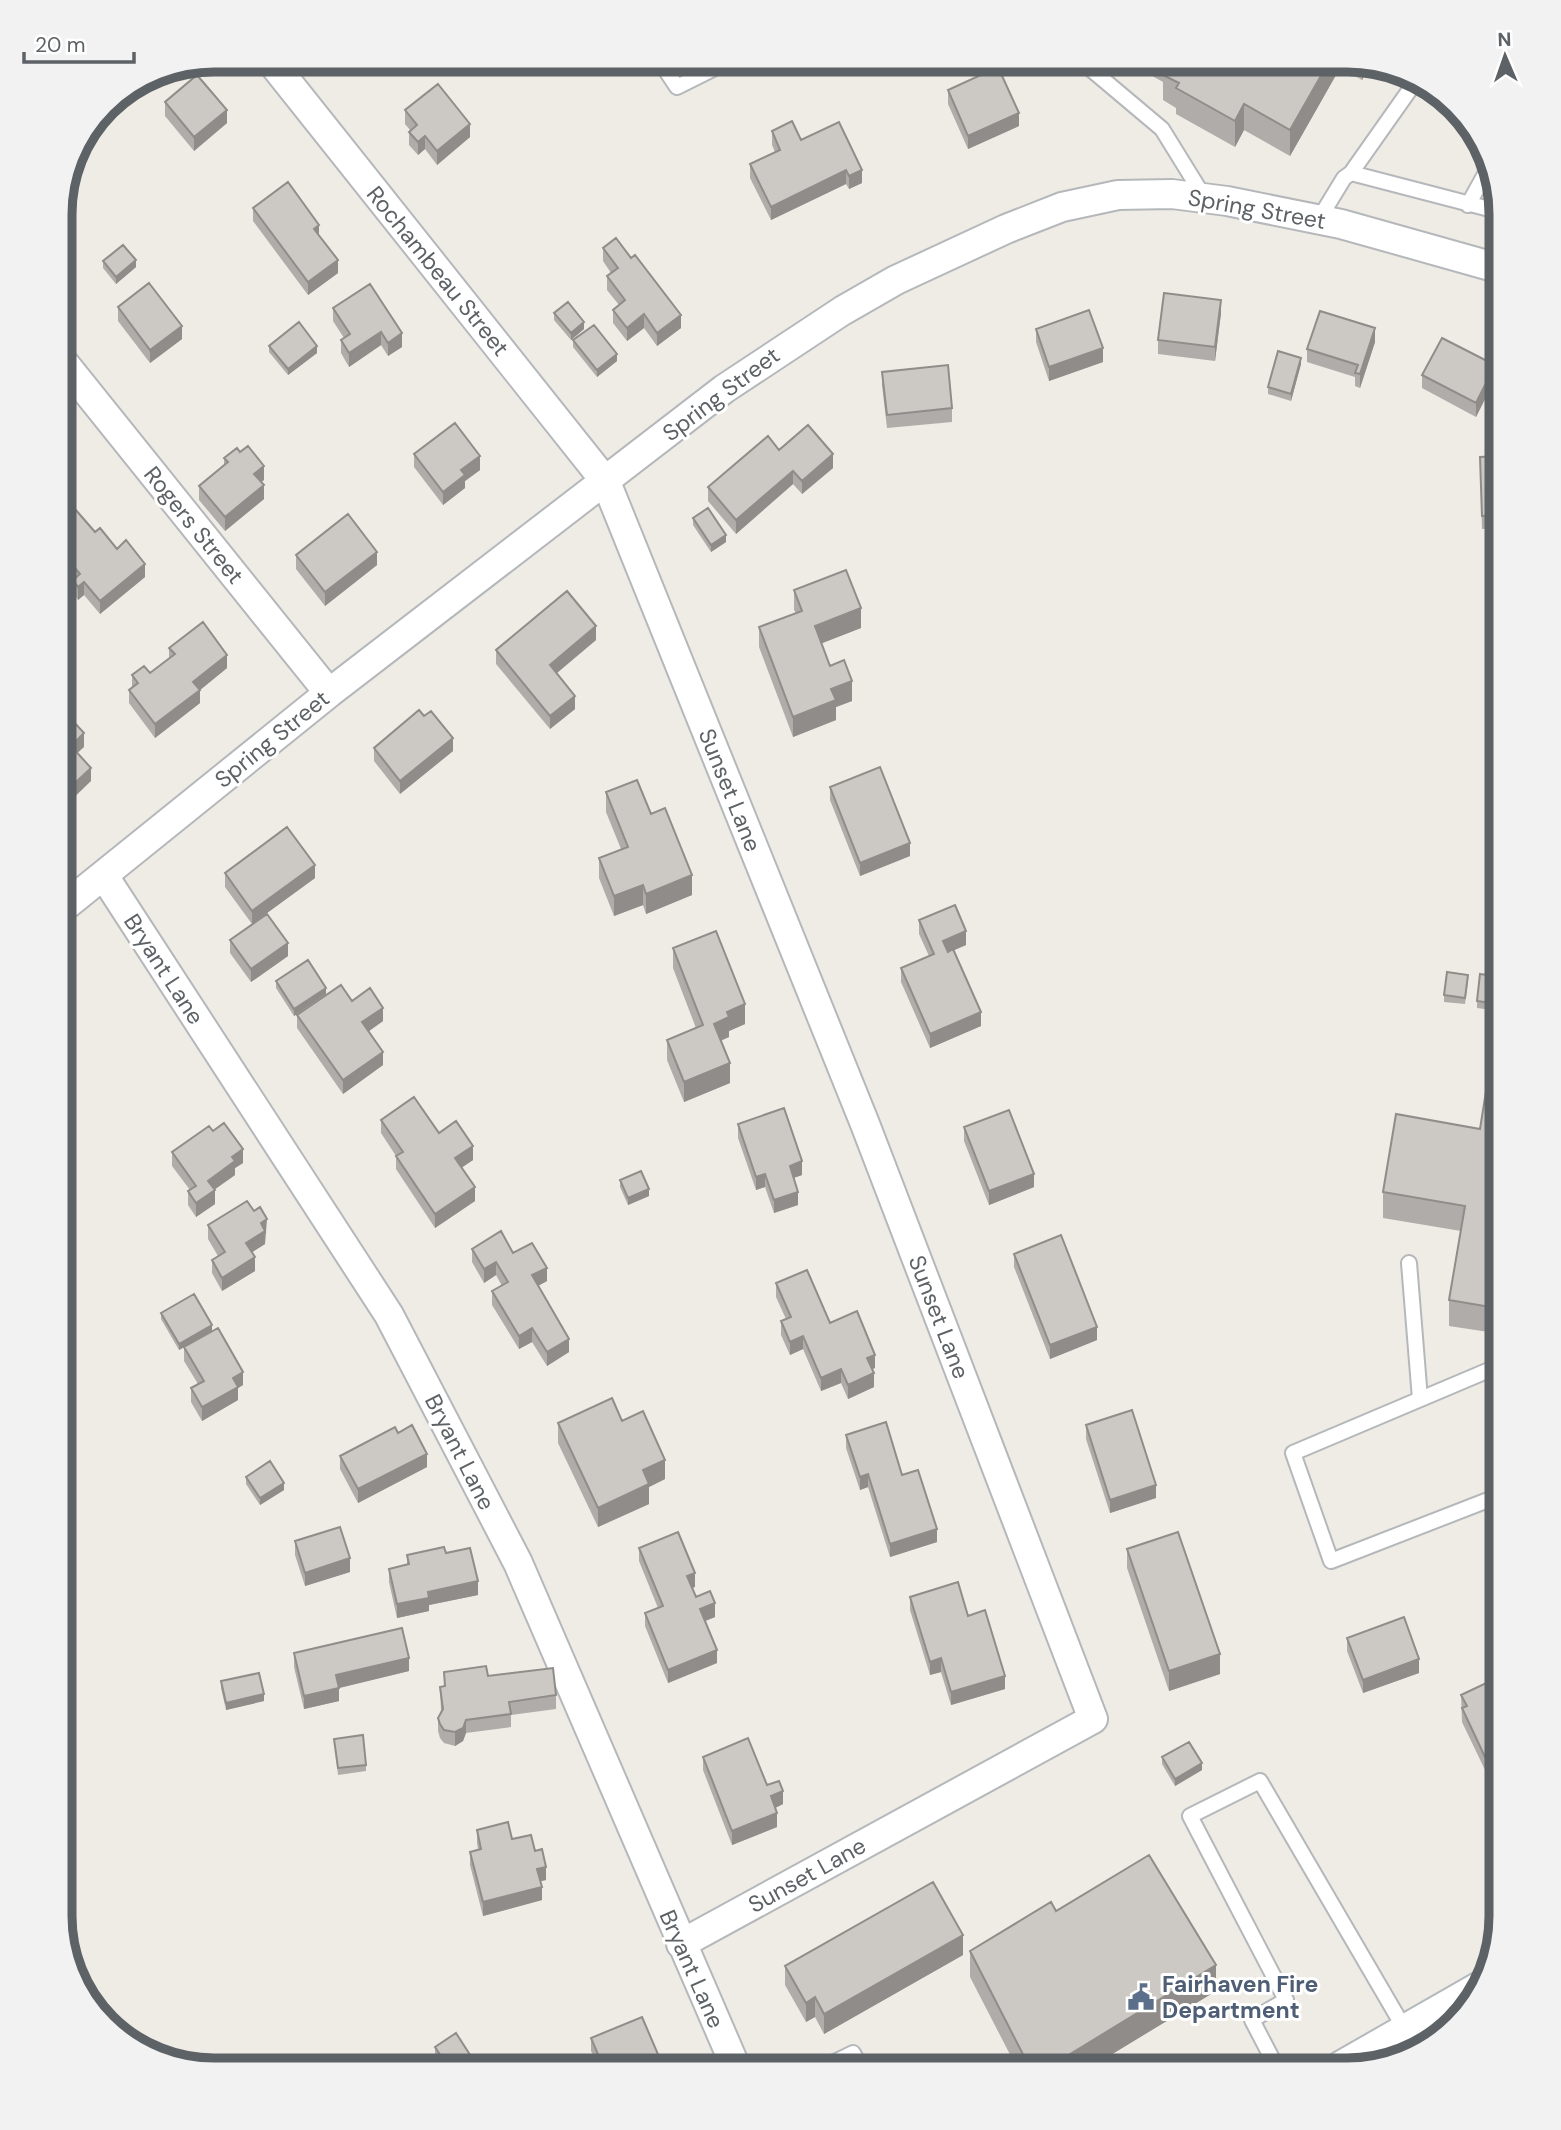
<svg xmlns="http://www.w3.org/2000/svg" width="1561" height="2130" viewBox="0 0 1561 2130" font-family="'DM Sans',sans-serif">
  <rect width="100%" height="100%" fill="#efebe5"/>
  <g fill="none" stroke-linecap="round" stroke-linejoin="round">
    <defs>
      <path id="lane" d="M659,60l18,27 54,-27
        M1080,60l82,69 42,68
        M1351,173l150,39
        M1468,205l21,-38
        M1319,219l25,-41 7,-5 67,-95
        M1409,1263l11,136
        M1501,1495l-170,66 -38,-108 208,-88
        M818,2070l35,-17 9,17
        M1278,2070l-26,-50 34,-20 -96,-184 70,-35 147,252"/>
      <path id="street" d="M270,60l336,422 259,642 228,595 -412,225
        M60,358l269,335
        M104,876l285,439 129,248 219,507
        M60,910l269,-217 395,-304 118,-78 54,-31 110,-51 56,-22 56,-12 54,-1 55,7 114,23 160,45"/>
      <path id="secondary" d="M1343,2070l138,-79"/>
    </defs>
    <!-- lane casing -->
    <use href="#lane" stroke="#b5b8bb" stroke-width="18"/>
    <!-- street casing -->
    <use href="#street" stroke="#b5b8bb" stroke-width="32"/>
    <!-- secondary casing -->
    <use href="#secondary" stroke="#b3b9bc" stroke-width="42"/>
    <!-- lane -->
    <use href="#lane" stroke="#fff" stroke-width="14"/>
    <!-- street -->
    <use href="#street" stroke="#fff" stroke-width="28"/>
    <!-- secondary -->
    <use href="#secondary" stroke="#fff" stroke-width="38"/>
  </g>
  <!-- wall -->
  <path fill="#afaca9" d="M357,60h30l-18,14z
    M990,60h31l-21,12 19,54 -51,23 -20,-45v-14l47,-21z
    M1124,60h233l14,4 -9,16 -22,-12 -50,88 -46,-26 -9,17 -59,-33v-6l-13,-8v-18z
    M165,102l62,21 -33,28 -29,-35z
    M405,110l65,27 -33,28 -12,-16 -7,6 -9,-10v-13l1,-2 -5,-6z
    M839,122l23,61 -13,6 -3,-5 -75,36 -21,-42v-14l25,-12 -3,-7v-14l29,9z
    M253,208l66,27 19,38 -30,22 -55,-74z
    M603,248l78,80 -24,18 -13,-18 -17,13 -14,-18v-13l6,-5 -12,-15v-14l4,-3 -8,-12z
    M103,261l33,6 -20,17 -13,-16z
    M370,284l32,63 -14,9 -7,-11 -32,22 -8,-14v-13l3,-2 -11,-17v-13z
    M118,307l64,32 -32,24 -32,-42z
    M554,313l30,16 -13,11 -17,-20z
    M1221,313l-6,48 -57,-7v-14z
    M1036,329l67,33 -54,19 -13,-39z
    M573,340l44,21 -20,16 -24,-30z
    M1375,342l-15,46 -5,-2v-9l-48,-15v-13z
    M269,346l48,7 -29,22 -19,-23z
    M1301,364l-10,37 -23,-7v-7z
    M882,372l70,36v14l-65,6 -5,-43z
    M1422,375l73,4 -19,38 -54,-29z
    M779,450l54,18 -31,26 -9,-10 -57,50 -28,-33v-14z
    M414,454l66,16 -15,11v7l-22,17 -29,-38z
    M1502,456v72l-20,1 -2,-72z
    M224,458l40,22 -3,2 3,17 -39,32 -26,-31v-14l25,-21z
    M693,518l33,24 -15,10 -18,-27z
    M60,521l35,11 22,17 28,28 -45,37 -16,-19 -6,5 -5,-7v-13l-13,-17z
    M296,555l81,10 -52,41 -29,-37z
    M794,590l67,38 -40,15 9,23 22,35 -16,6v13l-43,17 -34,-90v-20l37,-14 -2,-3z
    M1495,605h7v94h-2z
    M596,640l-40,33 19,36 -25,20 -54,-65v-14z
    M169,648l58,20 -27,22v13l-45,35 -26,-35v-13l3,-2v-13l18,-2 19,-15z
    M374,748l79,3 -53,43 -26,-33z
    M830,787l80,69 -50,20 -30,-76z
    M606,792l45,22 41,81 -46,19 -3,-9 -29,11 -15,-38v-20l22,-9 -15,-37z
    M225,873l90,5 -63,46 -27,-37z
    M919,920l47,25 -12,5 27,76 -51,22 -29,-66v-14l28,-12 -10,-22z
    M230,940l58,16 -37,26 -21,-29z
    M673,948l72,76 -16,7v6l-8,4 9,42 -46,19 -17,-42v-20l29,-12 -23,-60z
    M1502,977v15l-3,19 -22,-3v-7z
    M276,981l50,13 -32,22 -18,-28z
    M1468,982l-3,22 -21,-2v-7z
    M352,1001l31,20 -14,10 14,34 -40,29 -46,-66v-13z
    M1502,1036v298l-53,-8v-26l12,-69 -78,-13v-26l97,-63z
    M381,1120l58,13 34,27 -12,8 14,33 -40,27 -39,-59v-13l-15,-23z
    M738,1124l64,51 -8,3 4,27 -24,8 -9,-26 -9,3 -18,-52z
    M964,1127l70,60 -45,18 -25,-64z
    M213,1131l30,32 -8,5v7l-21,15 1,14 -19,13 -8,-12v-14l2,-1 -18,-24v-14z
    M620,1180l29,16 -21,9 -8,-18z
    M208,1225l59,7 -2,1v11l-13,8 3,19 -33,20 -10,-18v-13l6,-4 -10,-17z
    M472,1249l41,4 34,28 -9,5 31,66 -22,14 -15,-24 -13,7 -27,-44v-14l10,-5 -6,-11 -12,8 -12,-21z
    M1014,1254l83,86 -47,19 -36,-92z
    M776,1283l54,40 45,45 -3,1 2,18 -26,12 -7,-16 -20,8 -18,-42 -13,6 -9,-20v-14l5,-2 -10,-22z
    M161,1313l51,18 31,54 -5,3v12l-36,21 -11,-19v-14l7,-4 -14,-23v-14l-5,3 -18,-31z
    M622,1421l43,58 -16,8v17l-51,23 -40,-84v-20z
    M1086,1425l70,73 -46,15 -24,-74z
    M846,1435l91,107 -47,15 -22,-70 -8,3 -14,-42z
    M340,1456l87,11 -69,36 -18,-34z
    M246,1477l38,13 -24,15 -14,-21z
    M295,1541l55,31 -45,14 -10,-31z
    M639,1548l56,39 -4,1 5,9 19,20 -10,4 12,42 -49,20 -23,-57v-13l13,-5 -19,-47z
    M1127,1549l93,125 -51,17 -42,-123z
    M446,1553l32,42 -49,10v6l-32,7 -8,-36v-13l18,-4v-10z
    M910,1597l95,92 -54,16 -10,-33 -11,3 -20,-65z
    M1347,1638l72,35 -56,20 -16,-42z
    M294,1653l115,18 -70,17v13l-35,8 -10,-42z
    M444,1672l44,4 68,19v14l-45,6v12l-45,6 -3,8 -8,5 -11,-3 -4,-5 -2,-7v-13l3,-7 -1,-24 4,-1z
    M1502,1677v106l-3,2 -9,-18 -5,3 -23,-48 -1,-27z
    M221,1681l43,20 -38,9 -5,-22z
    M334,1739l32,26v6l-28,4z
    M703,1757l64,28 16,19 -8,4 2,19 -45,18 -29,-75z
    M1162,1757l40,13 -27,16 -13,-22z
    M477,1830l35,9 23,12 11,29 -6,1 2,19 -59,16 -13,-51v-13l8,-3 -1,-6z
    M1056,1911l160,80 -130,79h-68l-48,-93v-26z
    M963,1955l-139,79 -9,-17 -9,5 -21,-37v-19z
    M591,2038l72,32 -64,-2 -8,-17z
    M435,2047l39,21 -4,2h-24l-11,-16z"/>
  <!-- shaded-wall -->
  <path fill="#8f8c89" d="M370,60h17l-18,14v-13z
    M1009,60h12l-23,13v-6z
    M1330,60h10v8l-50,88v-26z
    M1362,61l9,3 -9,16z
    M1244,104v26l-9,17v-26z
    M227,110v13l-33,28v-14z
    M1019,113v13l-51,23v-13z
    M470,124v13l-33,28v-14z
    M425,136v13l-7,6v-13z
    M846,170v14l-75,36v-13z
    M862,170v13l-13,6v-13z
    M319,225v13l-5,-9z
    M136,260v7l-20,17v-7z
    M338,260v13l-30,22v-13z
    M1221,300v13l-6,48v-14z
    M644,314v14l-17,13v-13z
    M681,315v13l-24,18v-13z
    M584,322v7l-13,11v-7z
    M182,326v13l-32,24v-13z
    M1375,328v14l-15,46v-14z
    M381,332v13l-32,22v-14z
    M402,333v14l-14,9v-13z
    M317,346v7l-29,22v-6z
    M1103,348v14l-54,19v-14z
    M617,354v7l-20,16v-7z
    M1301,358v6l-10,37v-7z
    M1495,365v14l-19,38v-14z
    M833,454v14l-31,26v-13z
    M480,456v14l-15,11v7l-22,17v-13l18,-22z
    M264,466v14l-10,7v-13z
    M793,471v13l-57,50v-14z
    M264,485v14l-39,32v-14z
    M726,535v7l-15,10v-7z
    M377,552v13l-52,41v-14z
    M145,564v13l-45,37v-13z
    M84,582v13l-6,5v-13z
    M861,608v20l-46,18v-20z
    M596,626v14l-46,39v-14z
    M227,655v13l-27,22v13l-45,35v-14l38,-42z
    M852,681v20l-16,6v13l-43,17v-20l38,-28z
    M575,696v13l-25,20v-13z
    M84,733v14l-13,12v-13z
    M453,738v13l-53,43v-13z
    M91,768v13l-31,30v-14z
    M910,843v13l-50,20v-13z
    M315,865v13l-63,46v-13z
    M692,875v20l-46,19v-20z
    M643,885v20l-29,11v-20z
    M966,931v14l-23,10v-14z
    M288,943v13l-37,26v-13z
    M326,988v6l-32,22v-7z
    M745,1004v20l-16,7v6l-15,6v-19l13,-12z
    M383,1008v13l-21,15v-14z
    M981,1012v14l-51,22v-14z
    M383,1052v13l-40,29v-14z
    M730,1063v20l-46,19v-20z
    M473,1146v14l-18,12v-14z
    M243,1149v14l-8,5v7l-27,19v-13l24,-24z
    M802,1161v14l-12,4v-13z
    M765,1174v13l-9,3v-13z
    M1034,1174v13l-45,18v-14z
    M475,1187v14l-40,27v-14z
    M649,1189v7l-21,9v-7z
    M215,1190v14l-19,13v-14z
    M798,1192v13l-24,8v-13z
    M267,1219l-2,25 -19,12v-13l15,-20z
    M255,1257v14l-33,20v-13z
    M496,1262v13l-12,8v-14z
    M547,1268v13l-15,8v-14z
    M212,1325v7l-33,18v-6z
    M1097,1327v13l-47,19v-14z
    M532,1328v14l-13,7v-13z
    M803,1336v13l-13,6v-13z
    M569,1339v13l-22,14v-14z
    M875,1355v13l-8,3v-13z
    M841,1369v14l-20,8v-13z
    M243,1372v13l-5,3v12l-36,21v-14l31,-29z
    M874,1373v14l-26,12v-14z
    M427,1454v13l-69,36v-14z
    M665,1460v19l-16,8v17l-51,23v-19l45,-38z
    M868,1474v13l-8,3v-13z
    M284,1483v7l-24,15v-7z
    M1156,1485v13l-46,15v-13z
    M937,1529v13l-47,15v-13z
    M350,1558v14l-45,14v-13z
    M695,1573v14l-8,3v-14z
    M478,1581v14l-49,10v6l-32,7v-14l31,-12z
    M715,1603v14l-15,6v-14z
    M717,1650v13l-49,20v-13z
    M1220,1654v20l-51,17v-20z
    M409,1658v13l-70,17v13l-35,8v-13l32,-21z
    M941,1658v14l-11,3v-13z
    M1419,1659v14l-56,20v-13z
    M1005,1676v13l-54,16v-13z
    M264,1694v7l-38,9v-7z
    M466,1720v13l-3,8 -8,5v-14z
    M1490,1754v13l-5,3v-13z
    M1202,1763v7l-27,16v-7z
    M1502,1770v13l-3,2v-14z
    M783,1791v13l-12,6v-14z
    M777,1813v14l-45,18v-14z
    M546,1867v13l-9,2v-13z
    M542,1887v13l-59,16v-14z
    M963,1935v20l-139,79v-20z
    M1216,1965v26l-130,79h-42z
    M815,1997v20l-9,5v-19z
    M474,2061v7l-4,2h-10z
    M663,2066v4h-11z"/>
  <!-- building -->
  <path fill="#ccc8c4" stroke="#8f8c89" stroke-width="2" d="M994,60h15l-11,7z
    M1170,60h160l-40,70 -46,-26 -9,17 -59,-33 3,-5 -16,-8 8,-14z
    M998,67l21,46 -51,23 -20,-46z
    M197,75l30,35 -33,27 -29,-35z
    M438,84l32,40 -33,27 -12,-15 -7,6 -9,-10 8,-7 -12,-15z
    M792,121l9,19 38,-18 23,48 -13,6 -3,-6 -75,37 -21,-43 30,-14 -8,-19z
    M288,182l31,43 -5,4 24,31 -30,22 -55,-74z
    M616,238l15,20 4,-3 46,60 -24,18 -13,-19 -17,14 -14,-18 12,-10 -18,-24 11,-8 -15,-20z
    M123,245l13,15 -20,17 -13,-16z
    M149,283l33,43 -32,24 -32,-43z
    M370,284l32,49 -14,10 -7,-11 -32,21 -8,-13 9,-6 -17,-26z
    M1164,293l57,7 -6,47 -57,-7z
    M568,302l16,20 -13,11 -17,-20z
    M1089,310l14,38 -54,19 -13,-38z
    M1320,311l55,17 -15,46 -5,-1 3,-8 -51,-16z
    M299,322l18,24 -29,23 -19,-23z
    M594,325l23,29 -20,16 -24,-30z
    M1442,338l53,27 -19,38 -54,-28z
    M1278,351l23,7 -10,36 -23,-7z
    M948,365l4,43 -65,7 -5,-43z
    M455,423l25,33 -19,14 4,5 -22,17 -29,-38z
    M808,425l25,29 -31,27 -9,-10 -57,49 -28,-33 60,-51 11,14z
    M248,446l16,20 -10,8 10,11 -39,32 -26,-31 29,-24 -4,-4 13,-10 3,4z
    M1502,456v59l-20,1 -2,-59z
    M708,508l18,27 -15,10 -18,-27z
    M75,509l20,23 5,-4 17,21 9,-9 19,24 -45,37 -16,-19 -6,5 -5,-7 7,-6 -20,-24v-29z
    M348,514l29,38 -52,40 -29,-37z
    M846,570l15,38 -46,18 15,40 14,-6 8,21 -21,8 5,11 -43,17 -34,-90 43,-16 -8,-21z
    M567,591l29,35 -46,39 25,31 -25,20 -54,-66z
    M1495,605h7v81h-2z
    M203,622l24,33 -34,27 7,8 -45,34 -26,-34 9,-7 -6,-8 12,-9 6,7 25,-19 -6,-6z
    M419,710l5,6 7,-5 22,27 -53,43 -26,-33z
    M72,720l12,13 -13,13 20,22 -31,29v-66z
    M880,767l30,76 -50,20 -30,-76z
    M637,780l14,34 14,-6 27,67 -46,19 -3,-9 -29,11 -15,-38 29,-11 -22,-55z
    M287,827l28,38 -63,46 -27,-38z
    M955,905l11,26 -23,10 5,11 5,-3 28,63 -51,22 -29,-66 33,-14 -15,-34z
    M267,914l21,29 -37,26 -21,-29z
    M716,931l29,73 -18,8 2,5 -15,7 16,39 -46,19 -17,-42 36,-15 -30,-77z
    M308,960l18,28 -32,21 -18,-28z
    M1447,972l21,3 -3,23 -21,-3z
    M1480,974l22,3 -3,27 -22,-3z
    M341,985l11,16 18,-13 13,20 -21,14 21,30 -40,28 -46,-65z
    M1495,1035l7,1v273l-53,-9 16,-94 -82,-14 13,-78 84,15z
    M414,1097l25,36 17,-12 17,25 -18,12 20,29 -40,27 -39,-58 7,-4 -22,-32z
    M784,1108l18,53 -12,5 8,26 -24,8 -9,-26 -9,3 -18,-53z
    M1009,1110l25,64 -45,17 -25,-64z
    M224,1123l19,26 -11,8 3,4 -27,20 7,9 -19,13 -8,-12 8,-5 -24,-34 37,-26 4,5z
    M641,1171l8,18 -21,9 -8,-18z
    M247,1201l7,10 6,-4 7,12 -6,4 4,8 -19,12 9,14 -33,21 -10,-18 13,-8 -17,-27z
    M501,1231l12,22 19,-10 15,25 -15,7 37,64 -22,13 -15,-24 -13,8 -27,-45 16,-9 -12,-20 -12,7 -12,-20z
    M1061,1235l36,92 -47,18 -36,-91z
    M807,1270l23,53 27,-12 18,44 -8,3 7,15 -26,12 -7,-16 -20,9 -18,-42 -13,6 -9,-21 10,-4 -15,-34z
    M194,1294l18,31 -33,19 -18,-31z
    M218,1328l25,44 -10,6 5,9 -36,20 -11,-19 13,-7 -20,-34z
    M612,1398l10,23 21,-10 22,49 -22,10 6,14 -51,24 -40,-85z
    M1132,1410l24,75 -46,15 -24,-75z
    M886,1422l16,53 16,-5 19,59 -47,15 -22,-70 -8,3 -14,-42z
    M412,1425l15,29 -69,35 -18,-33 55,-29 3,6z
    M270,1461l14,22 -24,15 -14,-21z
    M340,1527l10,31 -45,15 -10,-32z
    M678,1532l17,41 -8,3 9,21 14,-6 5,12 -15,6 17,41 -49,20 -23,-57 18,-7 -24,-58z
    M1178,1532l42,122 -51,17 -42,-122z
    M444,1547l2,6 24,-5 8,33 -50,11 1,6 -32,6 -8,-35 20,-5 -2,-9z
    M958,1582l10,34 17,-6 20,66 -54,16 -10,-34 -11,4 -20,-65z
    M1404,1617l15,42 -56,21 -16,-42z
    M402,1628l7,30 -73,17 3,13 -35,8 -10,-43z
    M486,1666l2,10 65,-8 3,27 -47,7 2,12 -45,6 -3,8 -8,4 -11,-2 -4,-6 -2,-6 5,-9 -3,-22 5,-1 -1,-14z
    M259,1673l5,21 -38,9 -5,-22z
    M1501,1676l1,94 -3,1 -9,-17 -5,3 -23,-49 5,-2 -6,-11z
    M363,1735l3,30 -28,3 -4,-29z
    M748,1738l19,47 12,-4 4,10 -12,5 6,17 -45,18 -29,-74z
    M1189,1742l13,21 -27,16 -13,-22z
    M508,1822l4,17 19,-4 4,16 7,-2 4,18 -9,2 5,18 -59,15 -13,-50 11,-3 -4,-19z
    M1149,1855l67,110 -172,105h-13l-61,-119 81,-49 5,9z
    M933,1882l30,53 -139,79 -9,-17 -9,6 -21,-37z
    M642,2017l21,49 -11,4h-59l10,-4 -12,-28z
    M456,2033l18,28 -14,9h-10l-15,-23z"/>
  <!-- icons -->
  <defs>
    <symbol id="civic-bare" viewBox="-9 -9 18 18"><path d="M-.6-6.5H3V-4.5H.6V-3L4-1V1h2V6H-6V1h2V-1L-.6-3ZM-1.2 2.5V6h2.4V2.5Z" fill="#5c6f8a" stroke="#fff" stroke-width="2.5" paint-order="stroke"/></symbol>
  </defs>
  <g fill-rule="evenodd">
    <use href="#civic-bare" x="1122" y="1978" width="38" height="38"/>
  </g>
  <g text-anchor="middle" stroke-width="6" stroke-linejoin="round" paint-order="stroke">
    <!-- street labels -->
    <g font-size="23" fill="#5c6265" stroke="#fff">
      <text transform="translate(1257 209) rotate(10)" y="8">Spring Street</text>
      <text transform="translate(438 271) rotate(51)" y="8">Rochambeau Street</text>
      <text transform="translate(721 394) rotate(-37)" y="8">Spring Street</text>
      <text transform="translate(194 525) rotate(51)" y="8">Rogers Street</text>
      <text transform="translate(272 739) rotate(-39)" y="8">Spring Street</text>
      <text transform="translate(730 790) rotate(68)" y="8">Sunset Lane</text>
      <text transform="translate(164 969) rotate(57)" y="8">Bryant Lane</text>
      <text transform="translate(939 1317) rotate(69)" y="8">Sunset Lane</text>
      <text transform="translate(460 1452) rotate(63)" y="8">Bryant Lane</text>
      <text transform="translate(807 1875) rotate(-29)" y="8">Sunset Lane</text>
      <text transform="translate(692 1969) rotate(66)" y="8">Bryant Lane</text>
    </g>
    <!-- service labels -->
    <g font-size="23" font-weight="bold" fill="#4e5e75" stroke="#fff" text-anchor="start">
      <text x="1162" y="1992">Fairhaven Fire<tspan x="1162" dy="26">Department</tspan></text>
    </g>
  </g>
  <!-- crop -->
  <path d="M0 0H1561V2130H0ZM214 72H1347A142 142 0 0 1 1489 214V1916A142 142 0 0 1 1347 2058H214A142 142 0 0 1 72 1916V214A142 142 0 0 1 214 72Z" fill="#f2f2f3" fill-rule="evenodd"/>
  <path fill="none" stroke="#5c6265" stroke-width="9" d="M214 72H1347A142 142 0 0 1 1489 214V1916A142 142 0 0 1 1347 2058H214A142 142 0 0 1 72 1916V214A142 142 0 0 1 214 72Z"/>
  <!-- north arrow -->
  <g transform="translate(1505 56) rotate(358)" stroke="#ffffff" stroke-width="5" paint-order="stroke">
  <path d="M0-5L12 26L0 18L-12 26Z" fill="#5c6265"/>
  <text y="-10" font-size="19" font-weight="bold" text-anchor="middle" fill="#5c6265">N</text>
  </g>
  <!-- scale -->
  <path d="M24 52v10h110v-10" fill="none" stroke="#5c6265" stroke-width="3.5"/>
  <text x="35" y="52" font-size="21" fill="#5c6265" stroke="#ffffff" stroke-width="5" paint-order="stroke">20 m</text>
</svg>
